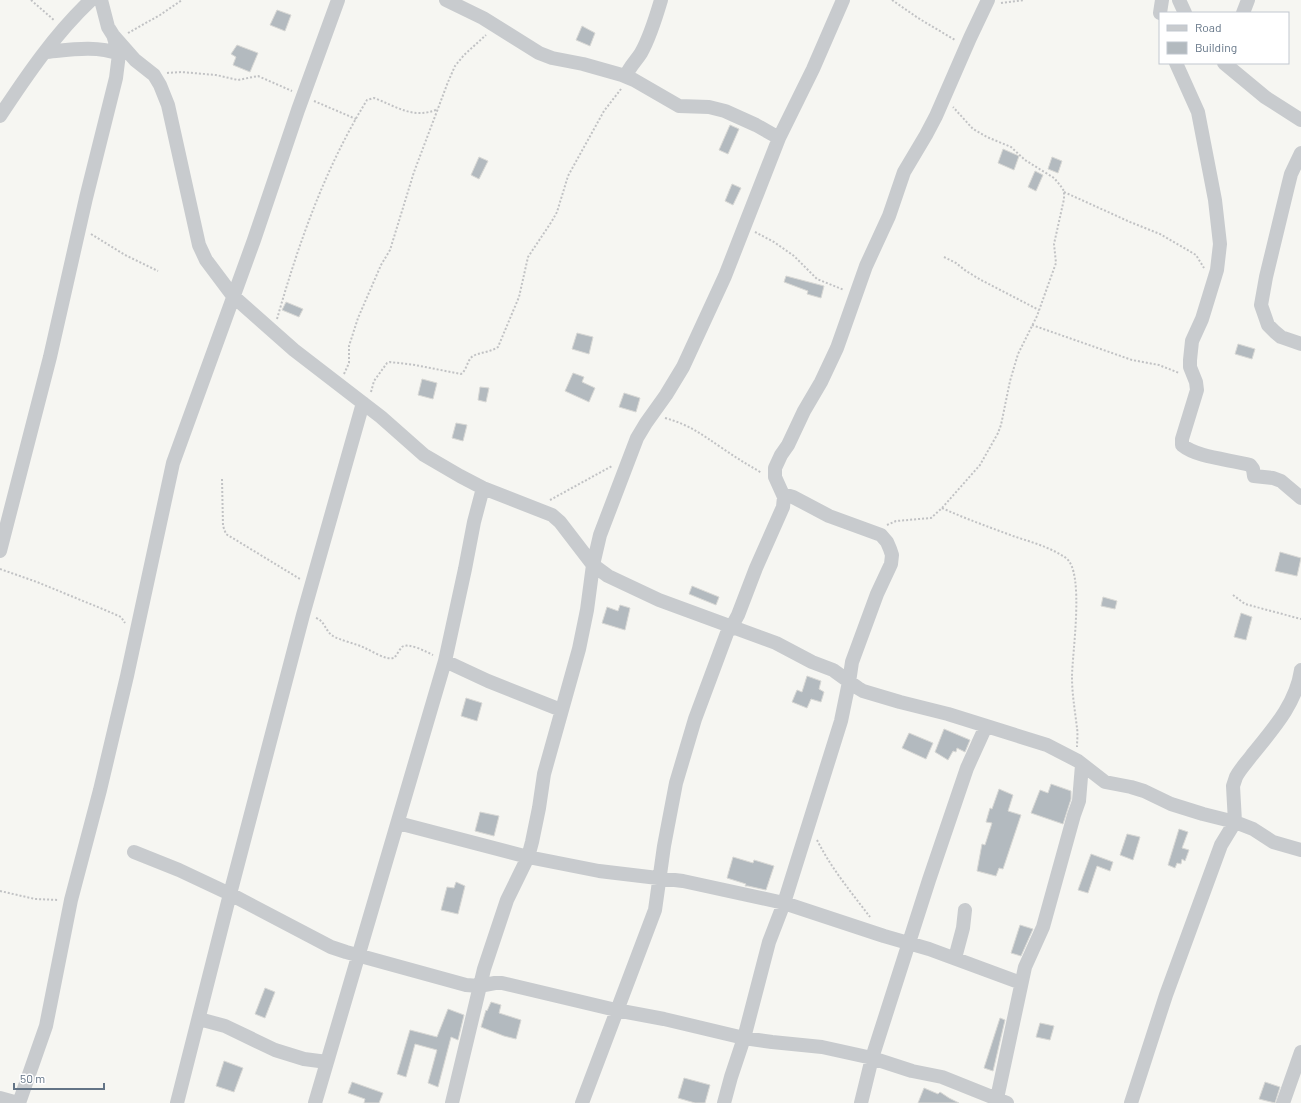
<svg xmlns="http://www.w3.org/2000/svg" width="1301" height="1103" viewBox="0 0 1301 1103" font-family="Barlow,sans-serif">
  <rect width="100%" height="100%" fill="#f6f6f2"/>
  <!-- building -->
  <path fill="#b3babf" stroke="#d8d8d5" d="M277,10l14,5 -6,16 -15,-6z
    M582,26l13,7 -5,13 -14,-6z
    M237,45l21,8 -8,19 -17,-7 3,-8 -5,-3z
    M730,125l9,4 -11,25 -9,-4z
    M1003,149l16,7 -5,14 -16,-7z
    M479,157l9,4 -9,18 -8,-4z
    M1052,157l10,4 -4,12 -10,-4z
    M1035,171l8,4 -7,16 -8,-4z
    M732,184l9,4 -8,17 -8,-4z
    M786,276l38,10 -3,12 -14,-4 1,-3 -24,-9z
    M286,302l17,7 -4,8 -17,-7z
    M577,333l16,4 -4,17 -17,-5z
    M1238,344l17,5 -3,10 -17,-5z
    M573,373l11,4 -2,5 13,6 -6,14 -24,-11z
    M422,379l15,4 -4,16 -15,-4z
    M480,387l9,1 -3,14 -8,-2z
    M624,393l16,5 -4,14 -17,-5z
    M456,423l11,2 -4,16 -11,-3z
    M1280,552l21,6 -4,18 -22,-5z
    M692,586l27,11 -3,8 -27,-11z
    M1103,597l14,4 -2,8 -14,-3z
    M620,605l10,3 -5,22 -23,-7 5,-16 11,4z
    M1241,613l11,4 -6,23 -12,-3z
    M807,676l14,5 -2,8 5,3 -3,10 -10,-3 -4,9 -15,-6 5,-12 5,2z
    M466,698l16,5 -5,18 -16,-5z
    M944,729l26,11 -5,12 -8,-4 -1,4 -3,-1 -5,9 -13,-8z
    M909,733l24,10 -7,16 -24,-11z
    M1051,784l20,7v8l-8,25 -32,-11 9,-23 8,3z
    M999,789l14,6 -5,16 13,4 -18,54 -4,-1 -3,8 -19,-5 5,-27 3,1 7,-22 -6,-1 4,-14 2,1z
    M480,812l19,4 -5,20 -19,-5z
    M1179,829l9,3 -6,16 7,2 -4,11 -3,-2 -1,5 -4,-1 -2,5 -7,-3z
    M1127,834l13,3 -7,23 -13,-5z
    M1091,854l22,8 -3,9 -13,-5 -9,27 -10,-3z
    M733,857l20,6 1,-3 20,6 -8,24 -18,-4h-3l1,-2 -19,-6z
    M456,882l9,4 -7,28 -17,-4 6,-23 7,1z
    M1020,925l13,4 -12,27 -10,-3z
    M265,988l10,4 -10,26 -10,-4z
    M491,1002l10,3 -2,8 22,7 -5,19 -12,-3 -23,-9 5,-17 1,1z
    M448,1009l16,6 -6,25 -7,-3 -13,50 -10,-4 9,-33 -22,-6 -9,33 -9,-3 13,-44 27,7z
    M1000,1018l5,2 -12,51 -9,-3z
    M1040,1023l14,3 -4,14 -14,-3z
    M224,1061l19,7 -9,24 -18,-6z
    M684,1078l26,7 -5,18h-10l-17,-5z
    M352,1082l31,11 -4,10h-15l1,-4 -17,-6z
    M1265,1082l15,5 -5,16 -16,-4z
    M924,1088l14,6 2,-2 9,6 10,5h-41z"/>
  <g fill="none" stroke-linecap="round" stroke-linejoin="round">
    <!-- path -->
    <path stroke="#c1c2c4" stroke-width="2" stroke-dasharray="2 2" stroke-linecap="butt" d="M31,0l24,21
      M892,0l26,18 37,22
      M1001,3l23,-3
      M128,33l32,-18 22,-15
      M167,73l14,-1 35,3 22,5 20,-4 34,15
      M314,101l42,18
      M1064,192l66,30 30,12 36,21 8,13
      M755,232l19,10 20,14 23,23 27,11
      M91,234l34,21 33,16
      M944,257l12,6 10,8 15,9 58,30
      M277,319c22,-77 48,-151 90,-219l7,-2c22,8 39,22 64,11
      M1032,325l100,35 27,5 20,8
      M344,374l5,-11v-17l9,-28 23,-53 9,-15 24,-78 34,-90 7,-16 9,-11 22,-20
      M371,392l3,-11 13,-18 3,-1 25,3 46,9c6,-4 6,-14 12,-18 8,-4 18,-4 25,-9l21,-50 9,-40 24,-36 5,-9 11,-36 36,-65 17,-22
      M665,418c25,7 36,16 57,30 13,9 26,17 40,25
      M222,479l1,47 3,8 74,45
      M550,500l62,-34
      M942,508c24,11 47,19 71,28 18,6 37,11 53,22 19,14 6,96 6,119 0,17 3,34 5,51 1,6 0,13 0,19
      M887,525l9,-4 35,-3 11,-10 38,-43 18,-32 3,-8 9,-44 8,-27 19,-38 19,-53 -2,-19 10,-45v-8l-4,-6 -6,-7 -29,-18 -14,-13 -24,-10 -14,-8 -20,-22
      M0,569l37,13 68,28 16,7 4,6
      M1233,595l12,9 56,15
      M316,618c9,3 9,13 17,18 6,4 24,8 32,12 9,4 20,12 29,10 3,-3 5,-8 8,-11 6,-5 25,5 31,8
      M817,840c14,28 34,52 53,77
      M0,891l35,8 23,1"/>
    <!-- street -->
    <path stroke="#c8cbce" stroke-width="14" d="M101,0l7,27 5,8 22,25 19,15 6,10 8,20 31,140 7,15 27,36 61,54 87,67 43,38 36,21 23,12 69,27 8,7 33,43 15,11 51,24 117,43 36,19 21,8 25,18 5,3 37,11 48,12 99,31 31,16 27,21 26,5 13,4 27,13 32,10 32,8 18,7 20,13 28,8
      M446,0l37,18 56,35 13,5 31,6 39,11 12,5 45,26 30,1 16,4 31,14 23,13
      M1179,0l6,13
      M1160,13l2,-13
      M1243,13l5,-13
      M45,52c23,-2 52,-7 74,2
      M1176,63l22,49 17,88 5,44 -3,26 -15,49 -10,22 -2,19v7l6,15 1,8 -15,49v6c16,13 47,14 68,20l3,4 1,7 19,2 8,3 20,17
      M1224,63l41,34 36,23
      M626,76c3,-9 10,-15 15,-23 9,-16 15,-36 20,-53
      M0,116c27,-41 55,-82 91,-116
      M1301,153l-10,21 -3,12 -22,91 -5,28 7,20 7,7 6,5 20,7
      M0,551l50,-194 36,-159 30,-120 3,-24 -5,-16
      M445,661l43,20 73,29
      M398,823l130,34 71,14 84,10 101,22 100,33 45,13 92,34
      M134,852l45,18 51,24 101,53 15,5 120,33 13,1 16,-3h7l114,27 48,9 80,19 28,4 50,5 50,11 40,13 30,6 65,26
      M955,958l8,-30 2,-18
      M199,1019l26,7 50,24 29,9 23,3
      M0,1098l18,5
      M19,1103l27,-77 25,-126 29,-110 27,-114 46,-213 81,-223 44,-130 40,-110
      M177,1103l53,-209 73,-279 60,-212
      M315,1103l130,-442 20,-92 9,-47 9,-34
      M452,1103l32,-134 23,-69 21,-43 4,-15 7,-34 5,-34 35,-125 8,-39 6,-45 7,-30 37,-97 9,-15 20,-28 17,-28 42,-91 54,-138 34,-69 30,-69
      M582,1103l73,-193 9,-64 12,-63 19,-64 32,-86 5,-7 6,-11 18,-47 27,-61 1,-10 -9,-20v-9l6,-13 7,-10 16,-34 17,-29 16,-34 29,-82 23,-50 15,-44 22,-37 10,-19 34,-78 18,-38
      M724,1103l7,-26 13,-39 25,-96 15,-39 57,-182 8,-39 3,-20 25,-68 14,-30 1,-9 -2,-6 -3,-7 -6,-7 -52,-19 -36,-19 -10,-3
      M861,1103l11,-45 57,-178 38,-112 19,-42
      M996,1103l29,-136 18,-40 31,-112 5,-14 3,-36
      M1131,1103l35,-108 55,-150 14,-23 -2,-36 3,-9c4,-8 11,-15 16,-22 21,-26 44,-51 49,-85
      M1283,1103l18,-51"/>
  </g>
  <!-- legend -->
  <rect x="1159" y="12" width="130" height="52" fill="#ffffff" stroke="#c1c7cf"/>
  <rect x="1167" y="25" width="20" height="6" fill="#c8cbce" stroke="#c1c7cf"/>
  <text x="1195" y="32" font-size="12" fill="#637486">Road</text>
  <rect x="1167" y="42" width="20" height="12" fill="#b3babf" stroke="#c1c7cf"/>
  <text x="1195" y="52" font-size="12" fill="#637486">Building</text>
  <!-- scale -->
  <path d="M14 1083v6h90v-6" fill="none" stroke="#637486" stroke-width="2"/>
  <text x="20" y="1083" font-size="12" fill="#637486" stroke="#ffffff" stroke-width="3" paint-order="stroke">50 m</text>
</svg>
